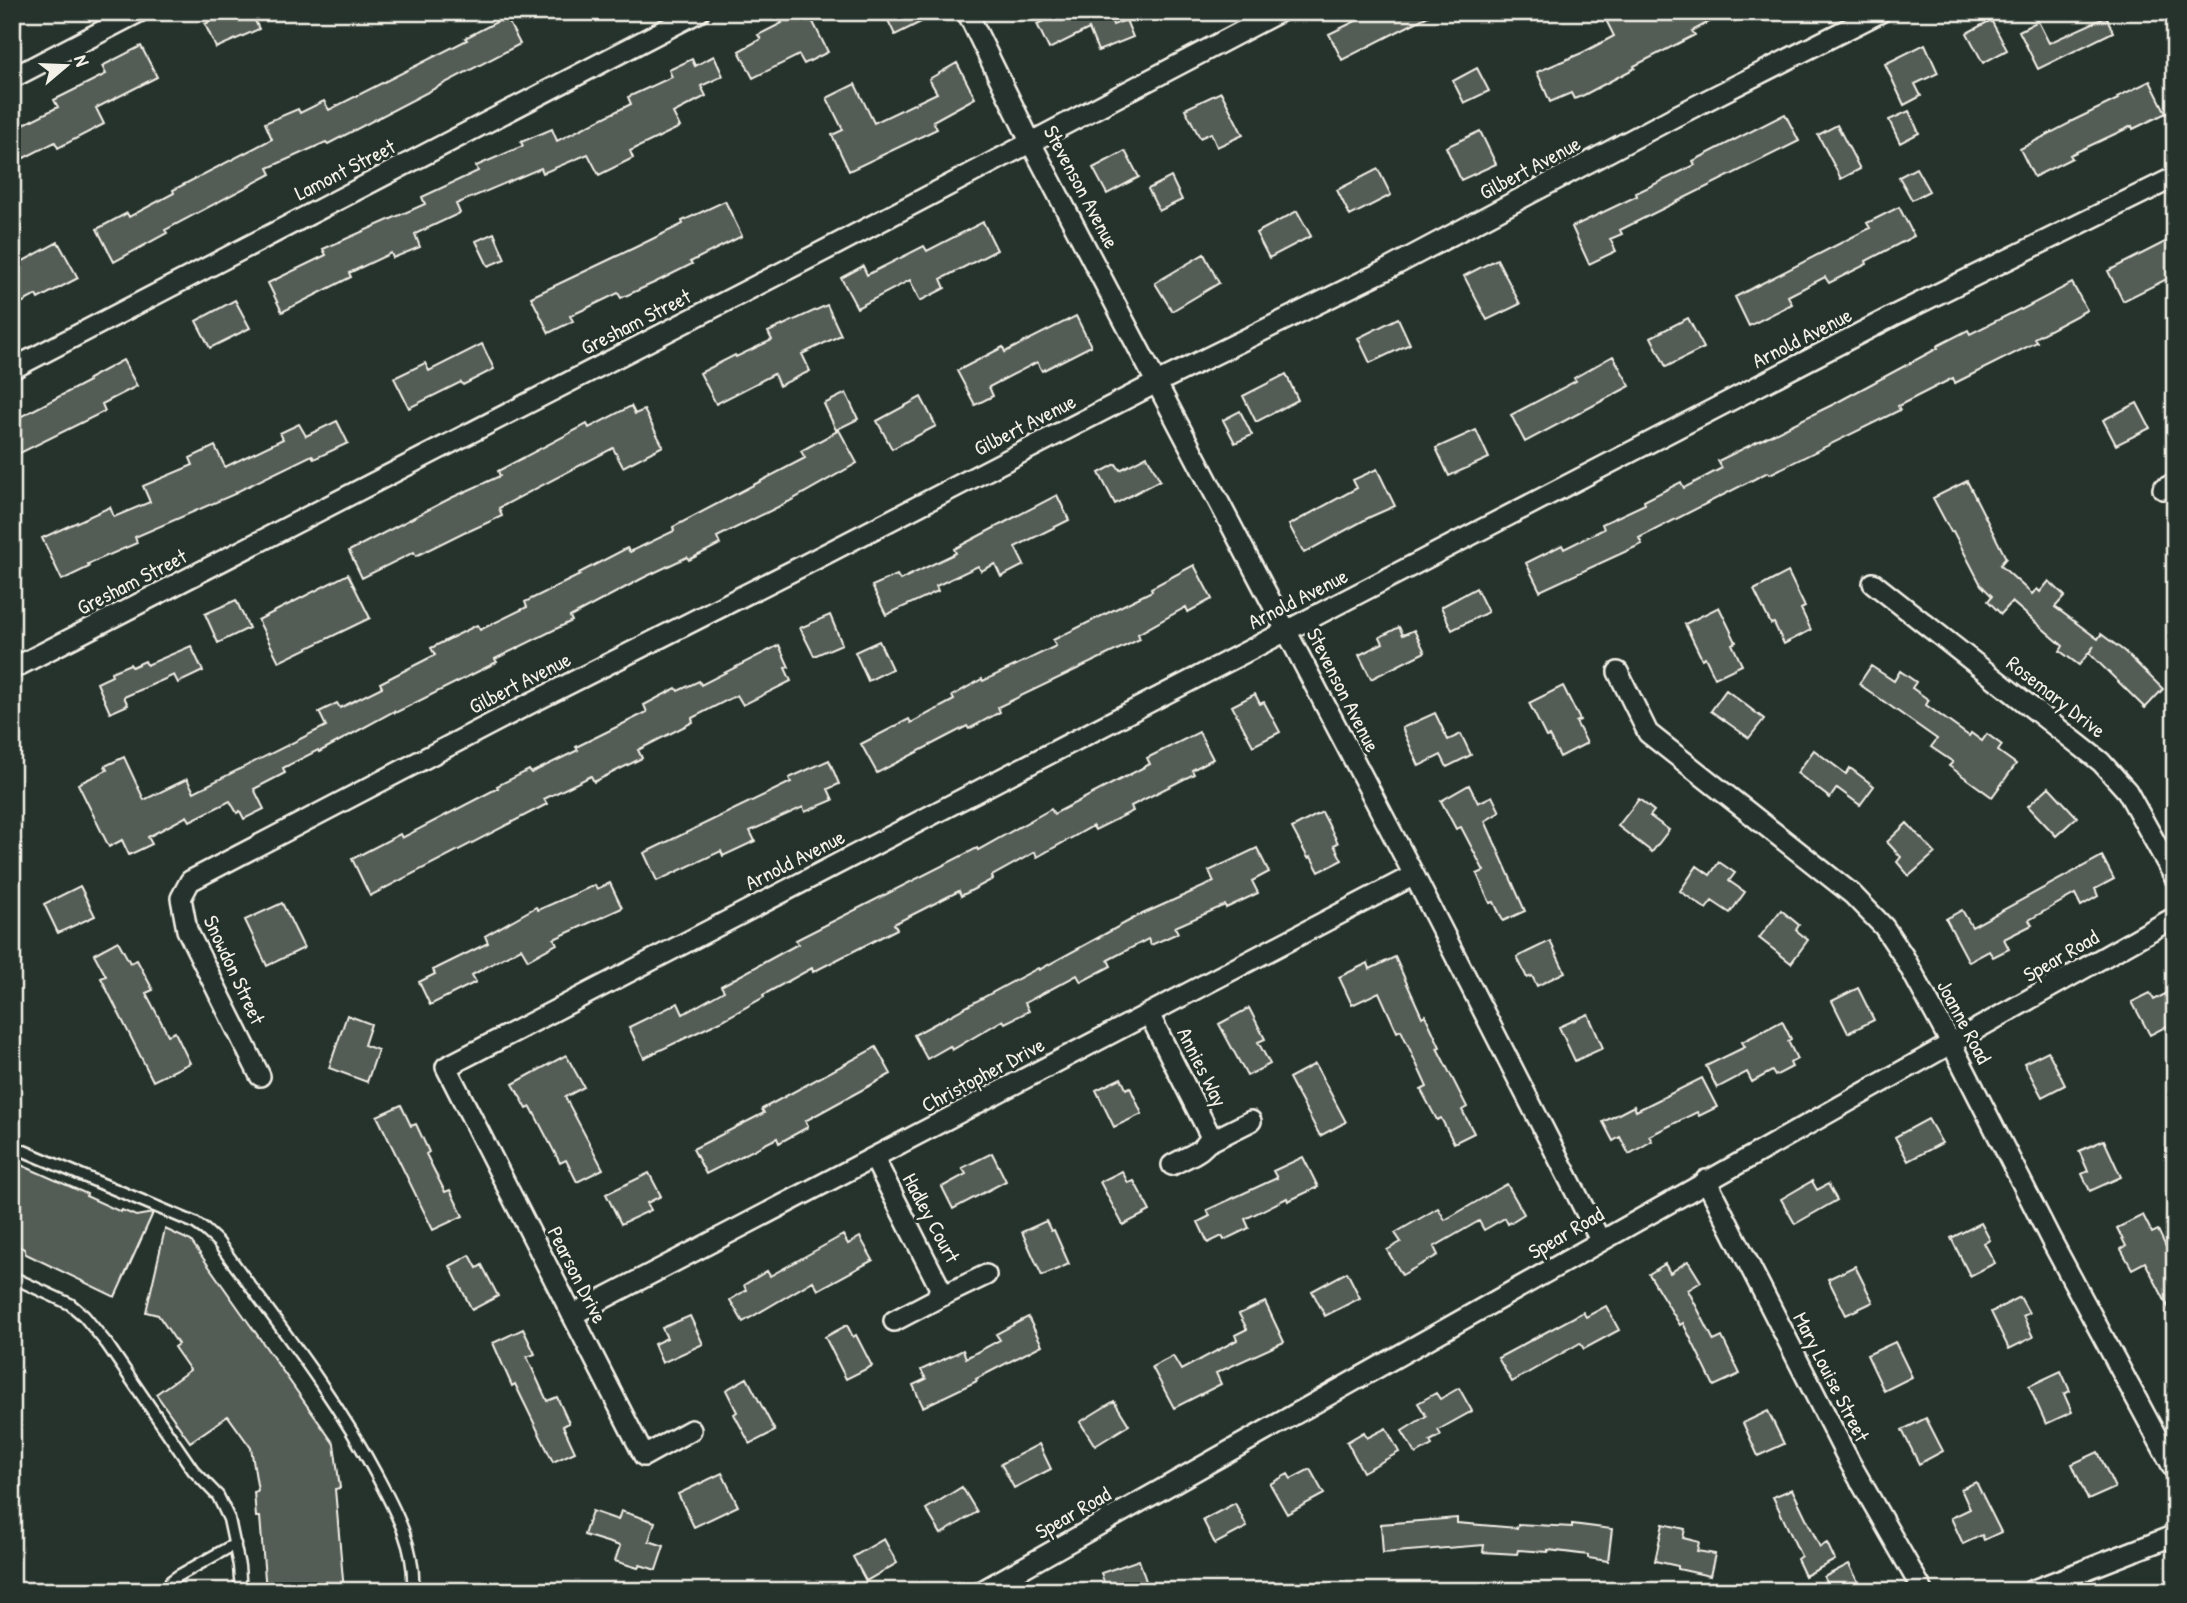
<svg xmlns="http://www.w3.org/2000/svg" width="2187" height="1603" viewBox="0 0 2187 1603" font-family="'Patrick Hand',sans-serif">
  <rect width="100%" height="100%" fill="#26332d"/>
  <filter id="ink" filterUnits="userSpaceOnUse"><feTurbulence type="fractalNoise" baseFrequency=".0143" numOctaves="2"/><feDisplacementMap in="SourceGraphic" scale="14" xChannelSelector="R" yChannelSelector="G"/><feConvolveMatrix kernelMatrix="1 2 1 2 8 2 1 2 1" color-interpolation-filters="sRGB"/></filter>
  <g filter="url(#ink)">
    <!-- building -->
    <path fill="#525c55" stroke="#f4f1e8" stroke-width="2" d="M215,12h36l8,17 -43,19 -11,-24 12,-6z
      M789,12h19l20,40 -24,12 -5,-9 -46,23 -14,-27 22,-12 -3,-4 24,-12 -3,-6z
      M884,12h57l-46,23z
      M1063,12h61l-13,7 2,6 13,-5 7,17 -35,14 -9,-22 -40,20 -12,-25z
      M1374,12h62l-94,48 -13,-26z
      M1602,12h126l-36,19 3,4 -61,31 1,2 -51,27 -10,4 -3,-6 -21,9 -13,-30 47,-20 30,-16z
      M506,17l14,27 -192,100 -2,-2 -58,26 3,6 -106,56 2,3 -53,29 -17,-33 30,-16 2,4 45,-24 -1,-3 99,-51 -7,-16 33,-14 2,4 24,-12 5,9 138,-70 -2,-2z
      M2106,17l7,15 -75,37 -19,-38 19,-10 11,22z
      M1991,20l16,30 -24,13 -16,-30z
      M1925,44l13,29 -23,11 6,12 -17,9 -19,-41z
      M141,46l16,31 -61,31 8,16 -46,24 -3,-6 -43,22v-34l46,-23 -4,-7 52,-26 -4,-8z
      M714,56l9,20 -22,10 5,10 -33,17 7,14 -50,24 3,7 -34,17 -11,-21 -45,19 -2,-5 -85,36 4,9 -45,21 5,13 -27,11 -2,-5 -42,20 2,4 -69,35 -14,-29 58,-28 -3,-6 102,-45 -3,-7 56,-26 -2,-5 47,-20 -2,-4 31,-13 5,12 74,-37 -3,-7 44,-20 -3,-7 23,-11 3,7z
      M957,63l18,35 -42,23 4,8 -88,42 -17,-36 11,-5 -16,-32 28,-14 19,39 63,-30 -8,-14z
      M1477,68l12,23 -25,12 -11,-22z
      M2150,81l16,32 -33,16 -1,-3 -62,29 2,3 -38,19 -14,-28 50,-26v-1l48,-23 -1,-2z
      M1221,92l22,43 -26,12 -6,-14 -11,5 -15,-29z
      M1909,111l10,22 -19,10 -11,-23z
      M1785,114l14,27 -179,89 2,4 -12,5 6,12 -27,13 -17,-37 65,-31 -1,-3 59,-28 -2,-4z
      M1837,125l23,44 -19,10 -23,-44z
      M1480,131l16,33 -35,16 -15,-33z
      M1125,151l14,26 -32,17 -14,-26z
      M1916,168l13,23 -17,9 -13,-23z
      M1378,169l13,26 -41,21 -13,-26z
      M1171,177l11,23 -23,11 -11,-22z
      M725,201l17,35 -52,26 2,2 -36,18 -35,16 -3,-5 -31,15 -17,8 3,5 -24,12 -18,-36 105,-50 47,-23 -1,-3z
      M1899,207l15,29 -48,25 1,3 -38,19 -4,-6 -37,19 4,8 -43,22 -14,-29 135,-69 -3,-5z
      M1297,211l14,25 -42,22 -13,-25z
      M983,222l14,28 -56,29 4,9 -25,13 -10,-21 -53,28 -16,-30 22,-12 4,9 57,-29 3,5z
      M494,233l11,26 -17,7 -12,-25z
      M2175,237v38l-52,26 -15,-30z
      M58,242l20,36 -40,21 -2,-4 -24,13v-41z
      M1204,254l15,29 -47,28 -17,-28z
      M1497,259l23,45 -33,16 -23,-44z
      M2072,283l15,27 -53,28 3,4 -82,41 -2,-5 -55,28 2,4 -130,64 -2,-2 -129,66 3,6 -102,47 -14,-28 36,-18 2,4 40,-20 -2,-5 43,-20 -1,-3 37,-19 3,6 38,-20 -4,-7 116,-57 104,-56 -1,-2 31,-16 2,4 50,-25 1,1z
      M235,300l15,28 -40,20 -14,-27z
      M827,305l14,30 -39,19 8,17 -31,15 -5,-12 -58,30 -16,-31 35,-18 1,2 36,-17 -4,-8z
      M1076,316l15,30 -49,25 -5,-9 -48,25 4,9 -18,9 -18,-34 46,-24 2,5z
      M1398,318l12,26 -40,19 -12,-25z
      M1688,318l16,30 -38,19 -15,-30z
      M482,344l12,25 -31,16 -2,-3 -52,26 -15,-30 31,-15 4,8z
      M1613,356l17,30 -105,56 -14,-27 65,-34 -2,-3z
      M123,360l14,26 -35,18 3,7 -93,46v-36l77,-40 -1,-2z
      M1286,374l12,26 -42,22 -13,-26z
      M846,393l12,26 -22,11 -12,-26z
      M921,397l15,29 -44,23 -15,-28z
      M2137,403l13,25 -34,17 -13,-25z
      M631,406l4,8 9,-4 19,36 -40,21 -10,-19 -114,60 3,8 -35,16 -1,-1 -50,25 -2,-4 -52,26 -13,-27 102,-53 49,-22 -2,-5 89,-47 2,4z
      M1240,411l12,24 -17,8 -12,-23z
      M337,421l11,22 -34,16 -2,-4 -76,37 1,1 -102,44 2,6 -49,21 1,3 -27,13 -20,-42 68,-31 4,10 36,-15 -7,-16 50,-21 -3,-7 25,-12 10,21 58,-28 -3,-6 19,-9 7,12z
      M839,430l18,33 -69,39 -71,35 3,7 -31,16 -2,-3 -44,21 -73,39 2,4 -77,38 2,3 -102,51 -1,-2 -75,41 -1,-2 -35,18 2,5 -31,16 10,20 -20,10 -4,-8 -3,2 -7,-12 -40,20 -3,-5 -39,21 4,7 -23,11 -7,-15 -13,7 -31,-63 29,-14 -2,-4 19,-9 20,43 43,-21 7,13 132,-66 -7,-14 18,-9 3,5 42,-21 -2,-4 55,-28 -4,-7 46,-23 3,5 47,-23 -2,-5 55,-27 -1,-2 48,-25 3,4 44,-21 -1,-4 132,-69 -4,-7z
      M1476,430l13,28 -40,18 -13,-28z
      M1147,456l13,24 -45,24 -16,-31 17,-9 4,6z
      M1377,469l18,37 -25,11 -66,36 -15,-28 68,-37 -4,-8z
      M1967,481l39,77 -6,7 32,29 5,-5 3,3 9,-11 16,15 -10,11 43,32 3,-5 23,17 39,38 -18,19 -56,-55 5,-7 -15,19 -19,-14 3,-5 -51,-44 -11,12 -13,-13 4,-5 -11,-11 -28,-54 -2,1 -18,-34z
      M1057,495l12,25 -54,27 9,18 -23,12 -6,-13 -14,7 -3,-5 -42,20 2,5 -52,24 -14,-29 25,-11 3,5 56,-27 -2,-4z
      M1194,565l18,34 -24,13 -2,-5 -48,27 2,5 -142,68 2,5 -31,17 -2,-3 -21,11 -69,36 -16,-29 48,-25 2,4 43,-23 -2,-4 30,-17 1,2 73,-35 -3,-6 99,-49 -1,-3z
      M1788,572l17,35 -4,2 10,21 -27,14 -10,-21 -3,1 -17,-34z
      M348,574l22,44 -91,44 -21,-42z
      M1476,588l12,24 -36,18 -11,-23z
      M236,600l13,28 -31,15 -13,-29z
      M1719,607l17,35 -4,2 10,21 -27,13 -10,-21 -3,2 -17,-35z
      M830,615l12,29 -28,12 -14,-28z
      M1399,627l4,8 11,-5 11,22 -54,27 -12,-24 24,-12 -3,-6z
      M879,641l13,28 -24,12 -13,-29z
      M779,645l10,22 -4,1 6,13 -48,24 -6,-10 -45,23 1,4 -55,28 4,8 -48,24 -3,-6 -47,23 3,5 -177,92 -18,-37 48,-25 2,4 96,-50 -1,-2 32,-16 2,3 47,-23 -2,-3 71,-35 -3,-7 32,-17 2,3 21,-10 2,4z
      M191,646l12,25 -25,12 -4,-8 -50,22 4,8 -18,8 -13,-30 15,-7 -1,-4 19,-8 2,3 13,-6 2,4z
      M1871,666l23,15 6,-10 16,11 -4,6 17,12 -3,5 43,31 2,-3 11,8 5,-7 15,11 -4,6 18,13 -24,33 -43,-31 4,-4 -22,-15 6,-8 -78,-55z
      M1563,686l17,34 -4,2 11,21 -27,14 -11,-21 -3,1 -17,-34z
      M1726,690l38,29 -15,19 -38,-27z
      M1255,694l5,10 4,-2 16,30 -27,14 -21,-40z
      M1435,713l13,27 13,-6 10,21 -24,12 -6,-12 -22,11 -17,-38z
      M1199,732l14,27 -21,11 2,4 -63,32 2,5 -38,19 -2,-4 -56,31 -2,-5 -43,24 1,3 -32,17 -2,-5 -65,33 3,5 -84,43 -1,-4 -49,27 1,2 -43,24 -77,37 -15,-31 49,-24 5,11 41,-23 -3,-5 77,-42 -2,-4 181,-92 1,2 73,-41 3,5 96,-50 -3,-6z
      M1814,750l32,24 4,-6 24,18 -14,19 -23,-17 -7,10 -33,-25z
      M829,760l10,24 -11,5 5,11 -28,12 -2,-5 -53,24 5,10 -32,15 -2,-5 -64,30 -13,-28 147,-71 -2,-4z
      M1469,785l9,18 14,-7 8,16 -15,9 40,90 -22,10 -9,-19 -4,1 -13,-29 7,-3 -23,-44 -5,2 -15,-28z
      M2049,787l28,30 -21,19 -28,-30z
      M1639,799l15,12 -4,5 19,14 -17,22 -34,-26z
      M1322,812l16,31 -4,2 8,15 -23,12 -8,-15 -3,1 -16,-30z
      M1907,823l28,30 -26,23 -12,-14 4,-5 -14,-15z
      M1257,848l12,24 -17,9 6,12 -32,15 -1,-3 -50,22 3,6 -27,12 -3,-6 -40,21 3,6 -30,16 -4,-7 -52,28 4,8 -24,12 -2,-3 -51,30 -2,-4 -23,13 -13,-24 124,-67 1,2 99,-54 76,-34 -5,-11z
      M2102,856l12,23 -19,10 3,7 -17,10 -6,-12 -46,26 3,5 -28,14 5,10 -16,8 -4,-6 -20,11 -23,-43 16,-9 10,17z
      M1719,862l16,11 -6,8 16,11 -15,21 -18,-12 -6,8 -26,-18 17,-25 13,9z
      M610,883l12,25 -68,31 3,5 -29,16 -7,-12 -49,27 4,7 -46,23 -11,-23 16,-8 -2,-4 55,-27 -3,-7 51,-29 2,3 57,-25 2,4z
      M80,886l15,30 -37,17 -14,-29z
      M282,903l22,45 -37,18 -22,-46z
      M1781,910l18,15 -3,5 12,10 -17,23 -32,-25z
      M118,941l12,22 7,-3 16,30 -7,3 22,42 7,-3 15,31 -37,18 -52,-103 5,-2 -12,-22z
      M1550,941l15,31 -28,14 -5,-10 -5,2 -10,-21z
      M1395,957l27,60 3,-2 15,32 -3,1 30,59 -5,3 12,23 -20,10 -13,-25 -4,2 -16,-30 6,-3 -26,-57 -4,2 -18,-40 -27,13 -13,-28 29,-14 2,6z
      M1858,988l16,32 -26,13 -16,-32z
      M2175,989v33l-25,13 -18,-33 18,-9 4,7z
      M1249,1008l16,31 -7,3 12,22 -23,12 -28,-52z
      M1588,1014l15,34 -28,13 -16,-34z
      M347,1015l24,9 -7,21 14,5 -11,32 -38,-14z
      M1782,1021l9,18 -3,2 9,18 -7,4 2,4 -17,9 -3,-5 -20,11 -5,-10 -30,16 -11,-22 39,-19 -3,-5z
      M876,1047l15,27 -86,47 3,6 -29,16 -2,-5 -71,36 -13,-25 71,-36 -2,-4z
      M2048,1051l17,34 -23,12 -18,-34z
      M566,1055l18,32 -19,10 38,72 -26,13 -11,-22 -6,3 -29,-56 -4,2 -14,-25z
      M1315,1064l31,58 -26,14 -31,-58z
      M1121,1078l5,11 4,-2 12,27 -28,13 -18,-37z
      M1702,1078l15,29 -18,9 -2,-4 -48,24 3,5 -23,13 -9,-17 -7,4 -10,-19 31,-16 2,5z
      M401,1105l10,21 5,-2 13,28 -3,2 19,38 5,-2 13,26 -30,14 -56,-114z
      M1928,1119l14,24 -34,18 -13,-24z
      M2104,1140l17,37 -31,14 -8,-17 6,-3 -9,-20z
      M992,1153l14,28 -53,28 -11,-22 24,-13 -4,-6z
      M1303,1157l15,30 -30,14 -1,-3 -42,21 4,9 -25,12 -2,-4 -14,7 -10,-21 12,-6 -3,-6 70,-32 -4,-7z
      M12,1161l75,33 -1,2 35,16 1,-2 14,6 17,-3 -38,84 -89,-43 -2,-5 -12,-7z
      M1122,1171l6,12 6,-2 16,30 -27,14 -23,-43z
      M649,1173l12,23 -14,7 4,7 -30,14 -15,-30z
      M1812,1181l5,9 11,-6 9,16 -42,24 -14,-25z
      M1507,1184l17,30 -16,10 -3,-6 -21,12 -5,-9 -45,26 4,8 -36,20 -15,-25 14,-8 -6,-9 43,-25 7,12z
      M2143,1215l9,18 6,-3 8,17 4,-2 5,11v64l-30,-58 -13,7 -11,-20 5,-3 -9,-18z
      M1046,1221l5,10 3,-1 15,34 -27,12 -20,-44z
      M1981,1223l9,17 -6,3 11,20 -25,13 -19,-38z
      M165,1229l26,12 143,203 6,44 -5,1 9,102h-78l-6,-74h-4l-2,-25 4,-1 -7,-43 -23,-32 -38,26 -34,-48 34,-24 -16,-23 4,-3 -20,-29 -12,-3z
      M843,1235l5,9 12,-7 13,23 -55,30 -5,-9 -70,41 -13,-22 16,-10 -2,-5 23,-14 3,5z
      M470,1255l7,13 5,-3 16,31 -26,14 -22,-44z
      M1688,1261l13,21 -13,8 26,51 8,-4 18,37 -26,12 -31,-63 -3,2 -31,-51 16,-10 5,9z
      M1855,1266l18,36 -27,13 -18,-36z
      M1347,1272l13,26 -35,18 -13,-25z
      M2020,1297l9,16 -6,3 10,21 -24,12 -18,-37z
      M1265,1302l19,40 -68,31 5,11 -47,24 -22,-41 21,-11 8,14 56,-30 -2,-5 12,-6 -8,-15z
      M1606,1306l13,24 -35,19 -4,-6 -68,39 -14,-24 85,-46 3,5z
      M690,1316l13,28 -41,19 -8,-19 13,-6 -5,-10z
      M1028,1317l14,28 -66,34 1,2 -54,26 -10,-22 13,-6 -5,-9 42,-20 3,8 34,-18 -4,-6z
      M847,1325l6,12 3,-2 16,31 -26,13 -21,-42z
      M523,1329l12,25 -8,3 20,44 10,-4 12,26 -6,3 12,26 -22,10 -38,-78 -3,2 -19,-43z
      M1895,1342l17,35 -28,14 -17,-36z
      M2061,1371l9,20 -6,3 8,18 -26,12 -17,-38z
      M747,1378l28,53 -25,13 -16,-30 3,-2 -11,-22z
      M1459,1388l13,23 -34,19 3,5 -11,6 2,4 -16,9 -14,-23 24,-15 -8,-13 18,-10 4,6z
      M1114,1401l15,24 -34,21 -15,-24z
      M1768,1411l16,33 -26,12 -15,-33z
      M1926,1418l17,33 -24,13 -17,-34z
      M1386,1428l13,24 -36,20 -16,-30 17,-10 3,6z
      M1039,1444l12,25 -37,19 -13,-24z
      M2098,1452l17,36 -27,12 -16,-36z
      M1310,1469l14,25 -37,20 -17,-30 18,-10 3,5z
      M722,1473l16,33 -44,21 -16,-33z
      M1976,1482l25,50 -17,8 -2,-5 -19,9 -12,-26 19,-9 -9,-20z
      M962,1487l15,25 -36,22 -15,-25z
      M1792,1489l28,58 7,-4 8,17 -30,16 -8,-17 4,-3 -28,-59z
      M1235,1503l12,24 -32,17 -12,-24z
      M592,1511l26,9 3,-9 34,11 -6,19 15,5 -8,24 -16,-5 -2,3 -23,-7 5,-15 -36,-11z
      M1457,1518v5l60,5 1,-4 54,3v-3l40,5 -4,32 -20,-3v-3l-40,-5v2l-30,-2 -1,4 -34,-2 1,-7 -101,8 -2,-29z
      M1663,1524l22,5 -2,9 16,4 -2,9 18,3 -5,22 -32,-7v-3l-23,-5z
      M884,1539l13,24 -31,18 -13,-24z
      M1139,1560l9,27 -12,4h-29l-6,-18z
      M1849,1564l14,27h-32l-7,-14z"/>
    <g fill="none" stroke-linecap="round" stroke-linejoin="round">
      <defs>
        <path id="service" d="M12,1146l183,77 10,7 13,12c55,76 115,150 159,234 19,36 39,72 36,115
          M12,1277l58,27 14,12 23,28 86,126 25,26 11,23 10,47 2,25
          M167,1591l4,-10 7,-5 57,-32"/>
        <path id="minor" d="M967,12l63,129 384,734 186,365
          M12,78l127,-66
          M12,369l687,-357
          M2163,489l12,-6
          M1873,583l228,179 26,29 48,87
          M12,669l825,-425 442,-232
          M1618,672l30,61 204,161 32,33 20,30 48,88 98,193 125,233
          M1149,1014l61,121c-2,16 -25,22 -38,30
          M260,1076l-73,-146 -6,-32 9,-17 339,-177 279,-141 350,-181 228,-112 288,-153 207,-105
          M1209,1142l42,-21
          M874,1158l66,130 -4,11 -42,22
          M1706,1180l144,283 73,128
          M936,1299l50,-24
          M572,1315l842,-440
          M691,1430l-47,26 -198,-389 1449,-752 280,-138
          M982,1591l1193,-674
          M2031,1591l144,-56"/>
      </defs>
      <!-- service casing -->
      <use href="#service" stroke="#f4f1e8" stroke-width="15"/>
      <!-- minor casing -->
      <use href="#minor" stroke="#f4f1e8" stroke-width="24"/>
      <!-- service -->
      <use href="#service" stroke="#26332d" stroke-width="10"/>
      <!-- minor -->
      <use href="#minor" stroke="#26332d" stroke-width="19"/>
    </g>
  </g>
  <g text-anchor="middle" stroke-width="6" stroke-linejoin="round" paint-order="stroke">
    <!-- street labels -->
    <g font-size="21" fill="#f4f1e8" stroke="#26332d">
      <text transform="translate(1530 168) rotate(-28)" y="7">Gilbert Avenue</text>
      <text transform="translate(345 170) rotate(-27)" y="7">Lamont Street</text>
      <text transform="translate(1081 187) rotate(62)" y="7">Stevenson Avenue</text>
      <text transform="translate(636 322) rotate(-27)" y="7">Gresham Street</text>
      <text transform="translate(1802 338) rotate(-27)" y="7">Arnold Avenue</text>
      <text transform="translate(1025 425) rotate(-27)" y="7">Gilbert Avenue</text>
      <text transform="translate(132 582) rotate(-27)" y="7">Gresham Street</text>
      <text transform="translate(1298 599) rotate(-27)" y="7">Arnold Avenue</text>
      <text transform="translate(520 683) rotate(-27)" y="7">Gilbert Avenue</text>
      <text transform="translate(1343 690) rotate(63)" y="7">Stevenson Avenue</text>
      <text transform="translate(2056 697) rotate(38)" y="7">Rosemary Drive</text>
      <text transform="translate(795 860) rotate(-27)" y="7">Arnold Avenue</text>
      <text transform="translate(2061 956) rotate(-30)" y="7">Spear Road</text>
      <text transform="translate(234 970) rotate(65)" y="7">Snowdon Street</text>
      <text transform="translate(1964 1022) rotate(62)" y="7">Joanne Road</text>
      <text transform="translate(1202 1067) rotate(63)" y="7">Annies Way</text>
      <text transform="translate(983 1075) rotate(-28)" y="7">Christopher Drive</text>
      <text transform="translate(931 1218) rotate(62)" y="7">Hadley Court</text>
      <text transform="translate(1566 1233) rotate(-30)" y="7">Spear Road</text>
      <text transform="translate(577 1275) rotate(63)" y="7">Pearson Drive</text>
      <text transform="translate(1831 1377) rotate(63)" y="7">Mary Louise Street</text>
      <text transform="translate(1073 1513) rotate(-30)" y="7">Spear Road</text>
    </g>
  </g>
  <!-- margin -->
  <rect width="2187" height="1603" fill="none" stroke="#26332d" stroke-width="42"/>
  <rect x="21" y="21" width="2145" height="1561" fill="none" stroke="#f4f1e8" stroke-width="2.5" filter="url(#ink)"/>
  <!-- north arrow -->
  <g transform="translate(66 66) rotate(71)" stroke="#26332d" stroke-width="5" paint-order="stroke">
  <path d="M0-5L12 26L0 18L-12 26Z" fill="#f4f1e8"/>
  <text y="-10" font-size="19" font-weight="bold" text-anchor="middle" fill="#f4f1e8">N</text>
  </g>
</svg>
